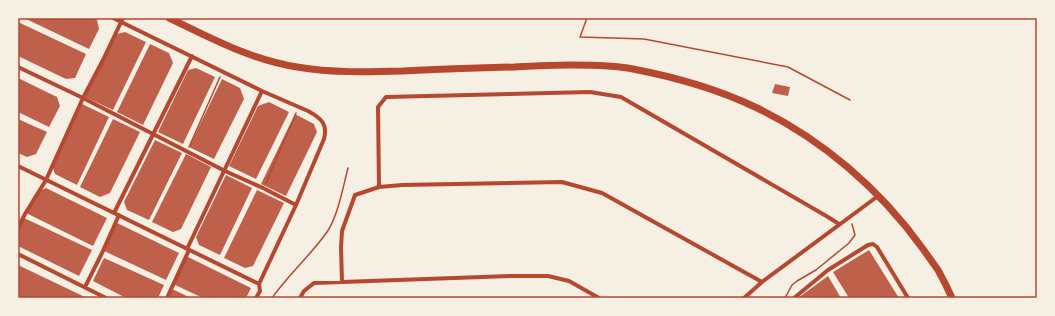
<svg xmlns="http://www.w3.org/2000/svg" width="1055" height="316" viewBox="0 0 1055 316" font-family="'Asap Condensed',sans-serif">
  <rect width="100%" height="100%" fill="#f6efe4"/>
  <!-- building -->
  <path fill="#bf614a" d="M24,18h69l4,2 2,9 -10,20z
    M18,22l68,32 -11,24 -9,1 -48,-23z
    M125,32l21,10 -33,68 -28,-13 32,-63z
    M150,44l19,9 4,10 -30,62 -26,-13z
    M196,68l19,9 -32,67 -25,-12 30,-62z
    M18,78l39,19 3,9 -11,21 -31,-15z
    M222,79l18,9 4,11 -30,60 -25,-12z
    M775,84l15,3 -2,9 -16,-3z
    M269,102l20,10 -33,67 -27,-13 29,-60z
    M82,104l27,13 -32,68 -22,-11 -3,-9z
    M295,114l19,10 3,8 -31,64 -25,-12z
    M18,119l29,13 -11,22 -9,3 -9,-4z
    M113,119l27,13 -30,61 -10,4 -20,-10z
    M155,140l27,13 -33,67 -22,-10 -3,-8z
    M186,154l25,13 -30,62 -8,3 -21,-10z
    M226,175l26,13 -32,67 -21,-10 -3,-8z
    M46,188l61,30 -14,28 -67,-33 11,-21z
    M257,190l27,13 -31,63 -8,2 -21,-10z
    M24,218l68,32 -13,26 -61,-30v-16z
    M115,222l64,31 -13,27 -64,-30z
    M869,250l30,48h-50l-16,-26z
    M186,256l65,32 -5,10h-43l-30,-14z
    M104,258l60,27 -6,13h-32l-33,-17z
    M18,265l69,33h-69z
    M828,276l13,22h-43z
    M170,288l21,10h-25z"/>
  <g fill="none" stroke-linecap="round" stroke-linejoin="round">
    <!-- path -->
    <path stroke="#b5482f" stroke-width="1.5" d="M587,18l-7,19 64,2 144,28 62,33
      M189,147l31,-70
      M266,183l30,-70
      M272,298c16,-23 38,-42 55,-66 11,-16 16,-45 21,-64
      M785,298l7,-13 5,-4 19,-11 33,-27 6,-8 -3,-11"/>
    <!-- minor -->
    <path stroke="#b5482f" stroke-width="4" d="M113,18l149,73 46,20c13,7 20,13 16,28l-28,66 -37,79
      M18,67l65,31 142,73 38,17 33,17
      M18,166l241,118 1,7 -4,7
      M379,187l23,-2 160,-3 40,11 160,89
      M114,213l78,-157
      M18,228l7,-14 21,-34 37,-82 20,-38 20,-42
      M187,249l75,-158
      M18,254l88,44
      M342,282l-1,-35 1,-16 13,-36 24,-8 -1,-80 8,-10 204,-5 31,5 207,120 11,7
      M85,287l17,-34 17,-38
      M167,298l22,-48
      M300,298l4,-7 10,-8 197,-7h37l21,5 30,17
      M744,298l18,-16 116,-86
      M794,298l34,-28 40,-25 5,-1 4,3 31,51"/>
    <!-- tertiary -->
    <path stroke="#b5482f" stroke-width="7" d="M169,18c42,20 82,42 128,49 35,6 71,5 106,4 37,-2 74,-3 111,-4 19,-1 38,-2 57,-2 21,0 42,0 62,4 42,8 84,20 122,38 67,32 125,82 168,142 5,7 10,14 15,21 5,9 10,19 14,28"/>
  </g>
  <!-- border -->
  <rect width="1055" height="316" fill="none" stroke="#f6efe4" stroke-width="38"/>
  <rect x="19" y="19" width="1017" height="278" fill="none" stroke="#b5482f" stroke-width="1.5"/>
</svg>
